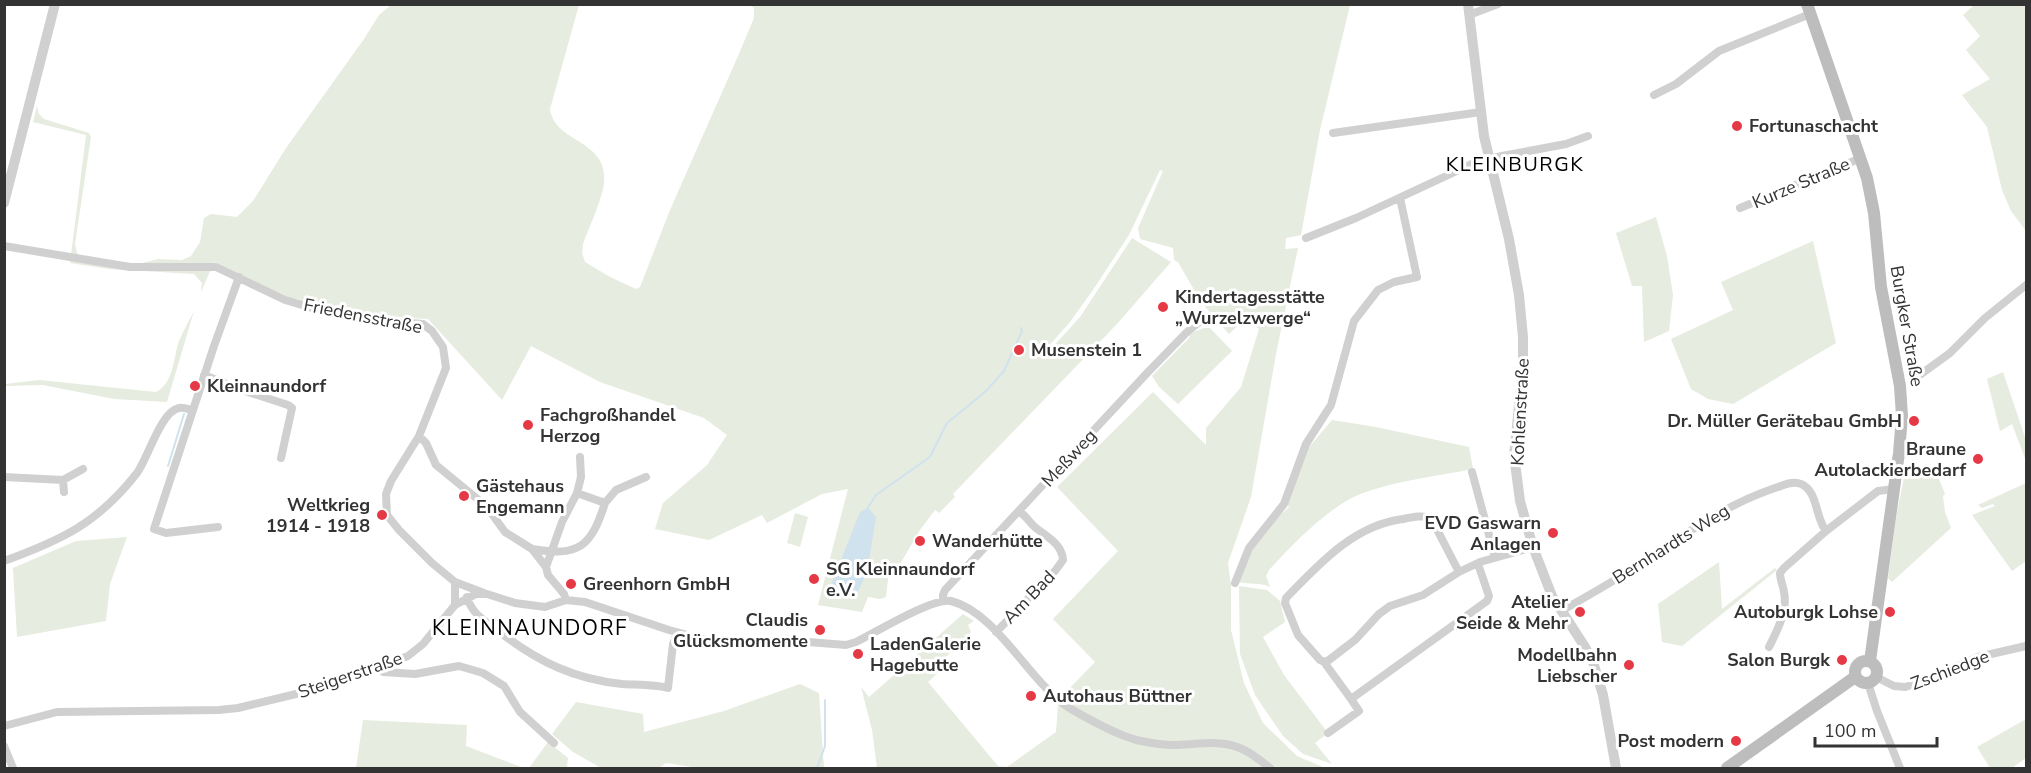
<svg xmlns="http://www.w3.org/2000/svg" width="2031" height="773" viewBox="0 0 2031 773" font-family="'Nunito Sans',sans-serif">
  <rect width="100%" height="100%" fill="#fff"/>
  <!-- green -->
  <path fill="#e6ecdf" d="M391,5h188l-29,104c4,34 58,30 54,73 -1,16 -15,45 -21,62l-1,9 3,9 25,15 26,12 4,-2 30,-77 68,-154 16,-38v-10l-4,-3h600l-30,125 -19,105 -15,3 -1,11 13,-1 -22,106 -25,143 -23,66 3,23v44l13,53 19,40 34,33 28,12h-448l-5,-38 -11,-43 8,10 94,-83 11,7 -6,4 3,7 -26,26 -2,10 -15,14 70,84 9,1 49,-35 2,-27 5,-10 32,-33 -42,-43 65,-68 -61,-64 96,-95 53,53v-17l35,-41 18,-58 -13,-11 -17,16 -28,-32 -23,-40 -4,-2 -1,-12 -33,-9 -2,-11 25,-57 -3,-1 -31,65 -34,52 -25,35 -23,26 3,2 30,-33 52,-79 39,24 -54,62 -164,170 2,3 -16,16 -4,-3 -15,20 -24,41h-7l-3,26 -6,2 -12,-2 -6,15 -44,-7 30,-116 -26,5 -55,29 -5,-8 -53,25 -54,-11 8,-26 44,-38 20,-30 -23,-17 -104,-36 -69,-36 -29,54 -74,-81 -79,-4 -56,-15 -79,-38 -13,30 1,-9 -8,-9 -85,-5 -39,-6 16,-128 -53,-13 4,-16 2,8 5,5 45,14 2,4 -16,107 2,9 4,4 57,7 20,-5 24,1 9,-4 9,-14 4,-24 7,-4 26,3 16,-16 33,-53 78,-109 15,-24z
    M1974,5h52v226l-15,-20 -9,-21 -15,-63 -25,-32 28,-16 -24,-29 14,-14 -17,-21z
    M1656,217l11,39 6,39 -4,36 -25,11 -2,-56h-10l-16,-53z
    M1813,241l23,102 -103,61 -25,-5 -17,-10 -20,-50 62,-29 -12,-28z
    M194,311l-27,91 -53,-3 -71,-14 -38,1v-2l34,-4 117,12c18,-9 17,-33 23,-51 4,-10 10,-20 15,-30z
    M1204,328h6l22,23 -54,53 -19,-17 -7,-11 38,-39 -2,-3z
    M2003,372l23,68v21l-14,-37 -12,7 -13,-52z
    M1332,420l44,7 93,20 4,22c-35,7 -95,14 -125,31 -30,18 -55,44 -79,70l-3,6 4,11c-10,-5 -21,-2 -32,-5l12,-29 24,-32 15,-14 -2,-3 22,-57z
    M1906,468l31,6 8,20 -2,2 2,16 6,16 -59,54 -4,-4 9,-66z
    M2026,483v78l-14,10 -40,-56 23,-9 -2,-2 -11,4 -4,-3z
    M795,513l13,4 -8,30 -13,-4z
    M127,537l-17,47 -4,37 -89,16 -4,-69 63,-27z
    M1719,562l3,47 53,-41 2,2 -95,76 -20,-4 -4,-38z
    M1239,586l28,4 13,11 5,21 -22,15 21,38 44,58 -13,10 17,21 -29,-10 -20,-18 -28,-41 -15,-41z
    M800,684l19,9 5,75h-125l-33,-5 -7,5h-58l-28,-16 -21,-18 24,-32 67,12 1,18 80,-21z
    M2026,719v39l-14,10h-22l-13,-21z
    M363,720l104,5 -1,21 58,22h-168z
    M548,742l20,16 -1,10h-38z"/>
  <!-- water -->
  <path fill="#cfe2ee" d="M868,508l8,9 -9,56 -10,20c-11,3 -20,8 -28,-3l31,-78z"/>
  <g fill="none" stroke-linecap="round" stroke-linejoin="round">
    <!-- stream -->
    <path stroke="#cfe2ee" stroke-width="2" d="M168,466l16,-52
      M867,509l9,-14 54,-38 17,-34 39,-32 18,-20 18,-40 -1,-3
      M817,768l8,-22v-46"/>
    <!-- minor -->
    <path stroke="#d0d0d0" stroke-width="8" d="M1469,15l29,-11
      M1654,95l22,-11 43,-33 91,-37
      M1333,133l148,-21
      M1740,208l121,-50
      M1306,238l50,-20 120,-56 26,-6 64,-12 22,-8
      M4,246l126,21h86l69,33 37,11 40,8 61,5 9,7 11,16 3,21 -27,68 -28,45 -5,13 1,21 12,15 33,33 23,19 29,11
      M204,375l35,14 49,16 4,3 -11,50
      M1917,377l33,-24 35,-35 41,-33
      M419,436l7,7 10,22 50,41 19,26 27,17 14,18 2,8 16,19 2,6
      M1472,472l23,85
      M4,477l59,3 20,-11
      M63,480l1,12
      M605,503l11,-13 30,-13
      M218,527l-52,6 -12,-4 60,-183 25,-69
      M532,549c47,8 59,-2 73,-46l-28,-10
      M4,561c58,-21 94,-38 133,-88 11,-15 24,-62 42,-65 4,-1 9,1 13,2
      M546,567l16,-45 15,-29 4,-16 -1,-20
      M1235,583l14,-35 35,-44 22,-60 25,-39 23,-84 24,-31 16,-8 23,-5 -17,-79
      M467,597c5,18 20,25 34,36 38,29 73,46 121,51 16,1 31,0 46,4l5,-44 4,-11
      M943,600v-5l2,-5 204,-219 38,-39 15,-12
      M455,605v-23
      M1561,611c21,-12 43,-24 63,-37 50,-31 94,-67 151,-86 7,-2 18,-8 26,-4 17,7 14,33 25,47
      M996,632l28,-28 13,-18 18,-15 8,-11c-1,-16 -16,-23 -27,-32 -6,-5 -10,-12 -17,-17
      M1769,647c8,-16 19,-36 15,-55 -1,-7 -4,-12 -4,-19l4,-5 42,-37 52,-40 16,-2
      M1324,662l5,-2 26,-20 24,-26 11,-8 33,-11 36,-23 21,-10 53,-15
      M378,667l5,5 32,2 44,-8 24,7 21,13 16,26 34,31
      M1876,677l18,9 11,1 20,-6 53,-24 48,-11
      M1868,683l9,28 23,57
      M1351,699l-27,-37 -4,-2 -22,-25 -13,-32 1,-5c33,-34 68,-73 117,-79 10,-2 19,-4 28,-1l28,54
      M4,726l53,-14 162,-2 19,-2 87,-21 83,-31 15,-12 32,-39 21,-11h11l28,9 30,4 21,-7 19,2 84,28 41,11h86l50,4 10,-3c19,-9 77,-45 95,-41 47,12 79,83 120,108 19,11 49,28 70,32 10,2 22,4 32,4 22,0 47,-6 67,3 12,5 21,13 30,20
      M1328,733l31,-22 -8,-12 136,-98 2,-5 -11,-32
      M4,746l9,22"/>
    <!-- tertiary -->
    <path stroke="#d0d0d0" stroke-width="10" d="M1468,4l16,132 25,103 10,56 4,42v30l-9,88 6,46 13,46 19,49 33,51 8,15 10,33 13,73
      M4,203l51,-199"/>
    <!-- secondary -->
    <path stroke="#bdbdbd" stroke-width="12" d="M1807,4l60,174 7,35 7,74 19,99 2,30 -3,37 -29,208
      M1855 672a11 11 0 1 1 22 0a11 11 0 1 1-22 0Z
      M1727,768l128,-91"/>
  </g>
  <!-- markers -->
  <g fill="#e63946" stroke="#fff" stroke-width="2">
    <circle cx="1737" cy="126" r="6"/>
    <circle cx="1163" cy="307" r="6"/>
    <circle cx="1019" cy="350" r="6"/>
    <circle cx="195" cy="386" r="6"/>
    <circle cx="1914" cy="421" r="6"/>
    <circle cx="528" cy="425" r="6"/>
    <circle cx="1978" cy="459" r="6"/>
    <circle cx="464" cy="496" r="6"/>
    <circle cx="382" cy="515" r="6"/>
    <circle cx="1553" cy="533" r="6"/>
    <circle cx="920" cy="541" r="6"/>
    <circle cx="814" cy="579" r="6"/>
    <circle cx="571" cy="584" r="6"/>
    <circle cx="1580" cy="612" r="6"/>
    <circle cx="1890" cy="612" r="6"/>
    <circle cx="820" cy="630" r="6"/>
    <circle cx="858" cy="654" r="6"/>
    <circle cx="1842" cy="660" r="6"/>
    <circle cx="1629" cy="665" r="6"/>
    <circle cx="1031" cy="696" r="6"/>
    <circle cx="1736" cy="741" r="6"/>
  </g>
  <g text-anchor="middle" stroke-width="6" stroke-linejoin="round" paint-order="stroke">
    <!-- poi labels -->
    <g font-size="18" font-weight="bold" fill="#333" stroke="#fff" text-anchor="start">
      <text x="1749" y="132">Fortunaschacht</text>
      <text x="1175" y="303">Kindertagesstätte<tspan x="1175" dy="21">„Wurzelzwerge“</tspan></text>
      <text x="1031" y="356">Musenstein 1</text>
      <text x="207" y="392">Kleinnaundorf</text>
      <text x="540" y="421">Fachgroßhandel<tspan x="540" dy="21">Herzog</tspan></text>
      <text x="1902" y="427" text-anchor="end">Dr. Müller Gerätebau GmbH</text>
      <text x="1966" y="455" text-anchor="end">Braune<tspan x="1966" dy="21">Autolackierbedarf</tspan></text>
      <text x="476" y="492">Gästehaus<tspan x="476" dy="21">Engemann</tspan></text>
      <text x="370" y="511" text-anchor="end">Weltkrieg<tspan x="370" dy="21">1914 - 1918</tspan></text>
      <text x="1541" y="529" text-anchor="end">EVD Gaswarn<tspan x="1541" dy="21">Anlagen</tspan></text>
      <text x="932" y="547">Wanderhütte</text>
      <text x="826" y="575">SG Kleinnaundorf<tspan x="826" dy="21">e.V.</tspan></text>
      <text x="583" y="590">Greenhorn GmbH</text>
      <text x="1568" y="608" text-anchor="end">Atelier<tspan x="1568" dy="21">Seide &amp; Mehr</tspan></text>
      <text x="1878" y="618" text-anchor="end">Autoburgk Lohse</text>
      <text x="808" y="626" text-anchor="end">Claudis<tspan x="808" dy="21">Glücksmomente</tspan></text>
      <text x="870" y="650">LadenGalerie<tspan x="870" dy="21">Hagebutte</tspan></text>
      <text x="1617" y="661" text-anchor="end">Modellbahn<tspan x="1617" dy="21">Liebscher</tspan></text>
      <text x="1830" y="666" text-anchor="end">Salon Burgk</text>
      <text x="1043" y="702">Autohaus Büttner</text>
      <text x="1724" y="747" text-anchor="end">Post modern</text>
    </g>
    <!-- street labels -->
    <g font-size="18" fill="#333" stroke="#fff">
      <text transform="translate(1801 183) rotate(-23)" y="6">Kurze Straße</text>
      <text transform="translate(363 316) rotate(11)" y="6">Friedensstraße</text>
      <text transform="translate(1907 326) rotate(80)" y="6">Burgker Straße</text>
      <text transform="translate(1520 412) rotate(-87)" y="6">Kohlenstraße</text>
      <text transform="translate(1069 458) rotate(-47)" y="6">Meßweg</text>
      <text transform="translate(1671 544) rotate(-32)" y="6">Bernhardts Weg</text>
      <text transform="translate(1029 597) rotate(-46)" y="6">Am Bad</text>
      <text transform="translate(1950 670) rotate(-21)" y="6">Zschiedge</text>
      <text transform="translate(350 675) rotate(-19)" y="6">Steigerstraße</text>
    </g>
    <!-- neighbourhood labels -->
    <g font-size="20" letter-spacing="1.5" fill="#000" stroke="#fff">
      <text x="1515" y="171">KLEINBURGK</text>
    </g>
    <!-- quarter labels -->
    <g font-size="21" letter-spacing="1.5" fill="#000" stroke="#fff">
      <text x="530" y="635">KLEINNAUNDORF</text>
    </g>
  </g>
  <!-- border -->
  <rect width="2031" height="773" fill="none" stroke="#333333" stroke-width="12"/>
  <!-- scale -->
  <path d="M1815 737v9h122v-9" fill="none" stroke="#333333" stroke-width="3"/>
  <text x="1824" y="737" font-size="18" fill="#333333" stroke="#ffffff" stroke-width="4.5" paint-order="stroke">100 m</text>
</svg>
